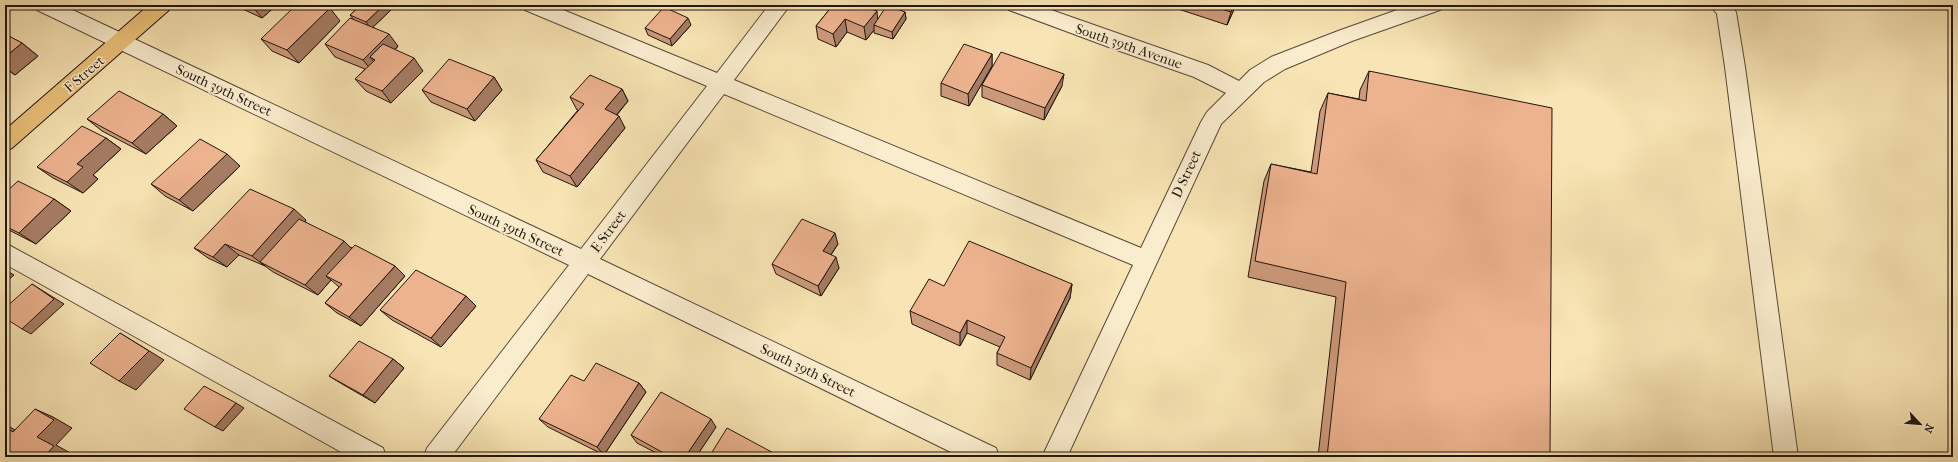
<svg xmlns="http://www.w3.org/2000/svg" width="1958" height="462" viewBox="0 0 1958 462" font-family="'IM FELL French Canon',serif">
  <rect width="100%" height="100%" fill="#f8e4b4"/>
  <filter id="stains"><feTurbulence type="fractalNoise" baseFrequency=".005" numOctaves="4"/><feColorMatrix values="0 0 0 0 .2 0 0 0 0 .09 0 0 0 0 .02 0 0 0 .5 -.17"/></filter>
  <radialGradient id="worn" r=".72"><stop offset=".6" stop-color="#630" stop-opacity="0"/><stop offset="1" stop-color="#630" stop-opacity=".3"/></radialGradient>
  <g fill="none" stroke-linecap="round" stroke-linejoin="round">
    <defs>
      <path id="minor" d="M34,5h28l519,244 126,-163 -182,-76 -3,-5h29l166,68 52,-68h21l-56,75 407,168 60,-126 6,-10 19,-19 -32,-16 -80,-28 -105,-39 -3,-5h31l171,60 31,16 11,-11 21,-13 67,-26 73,-26h32l-3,5 -88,31 -67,28 -21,13 -43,42 -154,333h-25l91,-192 -409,-171 -124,165 396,189 3,9h-38l-373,-183 -137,183h-27l3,-9 142,-183 -532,-255z
        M1710,5h21l5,7 9,55 53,390h-24l-49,-390 -8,-53z
        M5,243l378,205 3,9h-36l-345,-193z"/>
      <path id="major" d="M149,5h23l-3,5 -157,138 -7,3v-21z"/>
    </defs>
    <!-- minor casing -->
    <use href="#minor" stroke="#574936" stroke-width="2"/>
    <!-- major casing -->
    <use href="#major" stroke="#21150c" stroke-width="2"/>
    <!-- minor -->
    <use href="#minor" fill="#faedce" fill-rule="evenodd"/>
    <!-- major -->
    <use href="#major" fill="#ecc27a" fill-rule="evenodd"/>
  </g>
  <!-- wall -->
  <path fill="#cc9a7b" stroke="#21150c" d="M234,5h43l-15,13z
    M361,5h28l3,4 -19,18 25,19 -3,4 28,21 -32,32 -25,-12 -11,-12 10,-10 -30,-12 -10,-13 29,-24 -4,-5z
    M833,5h44l-4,5 5,9 27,-7 1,7 -13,20 -19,-6v-3l-8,10 -19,-8 -11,15 -18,-8 -2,-13z
    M1166,5h70l-9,20z
    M340,21l-41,42 -27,-12 -11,-12z
    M691,25l-19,21 -24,-11 -3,-7z
    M5,34l17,9 16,13 -23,19 -6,-4 -4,3z
    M992,54v12l-23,40 -28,-10v-13z
    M1369,71l181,386h-232l18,-160 -88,-20 16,-96 7,-17 40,8 9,-61 8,-18 31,6 1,-9z
    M494,77l8,13 -27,31 -44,-19 -9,-12z
    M982,85l80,1 -18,34 -62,-23z
    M622,89l6,12 -11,14 8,13 -48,59 -34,-15 -7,-12 42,-50h-1l-7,-13z
    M163,114l14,12 -31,28 -44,-23 -15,-12z
    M106,138l15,11 -28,26 5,4 -15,14 -30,-15 -16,-11z
    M240,166l-47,45 -28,-15 -14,-12z
    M5,193l49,6 17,12 -35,33 -31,-16z
    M306,220l-1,2 47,26 43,18 10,10 -44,50 -24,-13 -12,-10 14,-16 -8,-7 -13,15 -45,-23 -8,-6 -26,-11 -12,12 -19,-9 -14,-10z
    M838,244l-7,11 8,13 -18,28 -45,-22 -4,-10z
    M1072,284l-2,14 -40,82 -33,-15v-12l3,-6 -33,-14 -7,13 -48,-22 -2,-13 34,-25z
    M466,296l10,10 -35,41 -49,-27 -12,-10z
    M393,359l11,9 -29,35 -33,-19 -13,-8z
    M584,381l55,2 7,9 -42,63 -56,-28 -9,-8z
    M716,427l-20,30h-32l-27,-14 -6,-8z"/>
  <!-- shaded-wall -->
  <path fill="#a67d64" stroke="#21150c" d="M251,5h26l-15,13z
    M384,5h5l3,4 -21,20 -5,-7z
    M865,5h12l-11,14 -2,-13z
    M1234,5h2l-9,20 4,-13z
    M330,8l10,13 -41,42 -12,-13z
    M877,11l1,13 -4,1v5l-8,10 -2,-13z
    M905,12l1,7 -13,20 -1,-7z
    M688,18l3,7 -19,21 -2,-7z
    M845,19l2,13 -11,15 -3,-13z
    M389,34l9,12 -18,20 -5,-6 -5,-3 8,10 -5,5 -10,-12z
    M22,43l16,13 -23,19 -10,-8v-10z
    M992,54v12l-23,40 -1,-12z
    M414,58l9,13 -32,32 -9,-12z
    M5,68l4,3 -4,3z
    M1064,74l-2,12 -18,34 1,-12z
    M494,77l8,13 -27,31 -8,-12z
    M622,89l6,12 -17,20 -6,-12z
    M163,114l14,12 -31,28 -14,-11z
    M619,116l6,12 -48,59 -7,-11z
    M106,138l15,11 -28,26 5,4 -15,14 -16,-11 10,-18z
    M227,154l13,12 -47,45 -14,-11z
    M54,199l17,12 -35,33 -17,-11z
    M294,209l12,11 -40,45 -6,-3 5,4 -13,-10z
    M835,233l3,11 -12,18 -3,-11z
    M344,241l11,11 -29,24 5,4 -13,15 -13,-10z
    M225,244l14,11 -12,12 -14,-10z
    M836,257l3,11 -18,28 -3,-10z
    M395,266l10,10 -44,50 -12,-9z
    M5,270l9,5 -9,8z
    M32,284l32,20 -33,30 -9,-5z
    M1072,284l-2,14 -40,82 1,-12z
    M466,296l10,10 -35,41 -10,-9z
    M967,320v13l-7,13v-13z
    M120,333l44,27 -28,30 -17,-9z
    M393,359l11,9 -29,35 -12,-8z
    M639,383l7,9 -42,63 -7,-8z
    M236,403l8,5 -21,23 -8,-4z
    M35,409l18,8 19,11 -16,17 16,9 -2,3h-26l-7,-20z
    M711,419l5,8 -20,30h-11z
    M5,425l5,2 22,13 -19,-8 -8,-5z"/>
  <!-- building -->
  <path fill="#edb38f" stroke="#21150c" d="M296,5h25l9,3 -43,42 -26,-11z
    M361,5h23l-18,17 -16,-7z
    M833,5h32l-1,1 13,5 -13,16 -19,-8 -12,15 -17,-8z
    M887,5l18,7 -13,20 -18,-7z
    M1208,5h26l-3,7z
    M664,7l24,11 -18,21 -25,-11z
    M350,18l39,16 -26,26 -38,-16z
    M5,34l17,9 -17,14z
    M383,44l31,14 -32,33 -27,-12 20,-19 -5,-3z
    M964,44l28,10 -24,40 -27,-11z
    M1001,52l63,22 -19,34 -63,-23z
    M449,59l45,18 -27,32 -45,-19z
    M1369,71l183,37 -2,349h-223l19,-175 -91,-21 16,-97 46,10 11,-81 38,8z
    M590,75l32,14 -17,20 14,7 -49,60 -34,-16 48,-56 -14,-7z
    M119,91l44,23 -31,29 -45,-24z
    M82,126l24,12 -29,26 6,3 -16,15 -30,-15z
    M200,139l27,15 -48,46 -28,-16z
    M18,181l36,18 -35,34 -14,-7v-33z
    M250,189l44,20 -42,47 -27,-12 -12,13 -19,-9z
    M299,219l45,22 -39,44 -45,-23z
    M802,219l33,14 -12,18 13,6 -18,29 -46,-22z
    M969,241l103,43 -41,84 -34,-15 8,-16 -38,-17 -7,13 -50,-22 19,-32 15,7z
    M355,245l40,21 -46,51 -24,-14 17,-19 -16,-8z
    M416,270l50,26 -35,42 -51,-28z
    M32,284l22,15 -32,30 -17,-11v-10z
    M120,333l29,18 -30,30 -29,-18z
    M359,341l34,18 -30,36 -34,-19z
    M596,363l43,20 -42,64 -58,-28 32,-44 13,6z
    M204,386l32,17 -21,24 -31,-18z
    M661,392l50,27 -26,38h-14l-40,-22z
    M35,409l19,11 -17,17 17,9 -10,11h-39v-30l8,5z
    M727,428l52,28 -1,1h-69z
    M793,453l8,4h-11z
    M1214,454l9,3h-10z"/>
  <g text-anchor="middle" stroke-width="3" stroke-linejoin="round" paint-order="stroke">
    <!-- street labels -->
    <g font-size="14" fill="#21150c" stroke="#faedce">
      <text transform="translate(1129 46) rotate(19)" y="5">South 39th Avenue</text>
      <text transform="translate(84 74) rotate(-41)" y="5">F Street</text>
      <text transform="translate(224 90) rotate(25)" y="5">South 39th Street</text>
      <text transform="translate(1186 174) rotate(-65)" y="5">D Street</text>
      <text transform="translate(516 230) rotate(25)" y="5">South 39th Street</text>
      <text transform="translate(608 231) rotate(-53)" y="5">E Street</text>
      <text transform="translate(808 370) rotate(26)" y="5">South 39th Street</text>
    </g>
  </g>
  <!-- margin -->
  <rect width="1958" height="462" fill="none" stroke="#f8e4b4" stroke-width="20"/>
  <rect x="6" y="6" width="1946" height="450" fill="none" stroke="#21150c" stroke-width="2"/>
  <rect x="10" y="10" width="1938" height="442" fill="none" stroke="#21150c"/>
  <!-- north arrow -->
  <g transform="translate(1920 424) rotate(116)" stroke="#faedce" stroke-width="3" paint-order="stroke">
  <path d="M0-3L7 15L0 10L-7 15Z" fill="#21150c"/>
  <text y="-6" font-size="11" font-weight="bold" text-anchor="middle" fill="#21150c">N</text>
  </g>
  <rect width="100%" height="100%" filter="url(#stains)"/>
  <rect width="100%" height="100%" fill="url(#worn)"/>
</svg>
